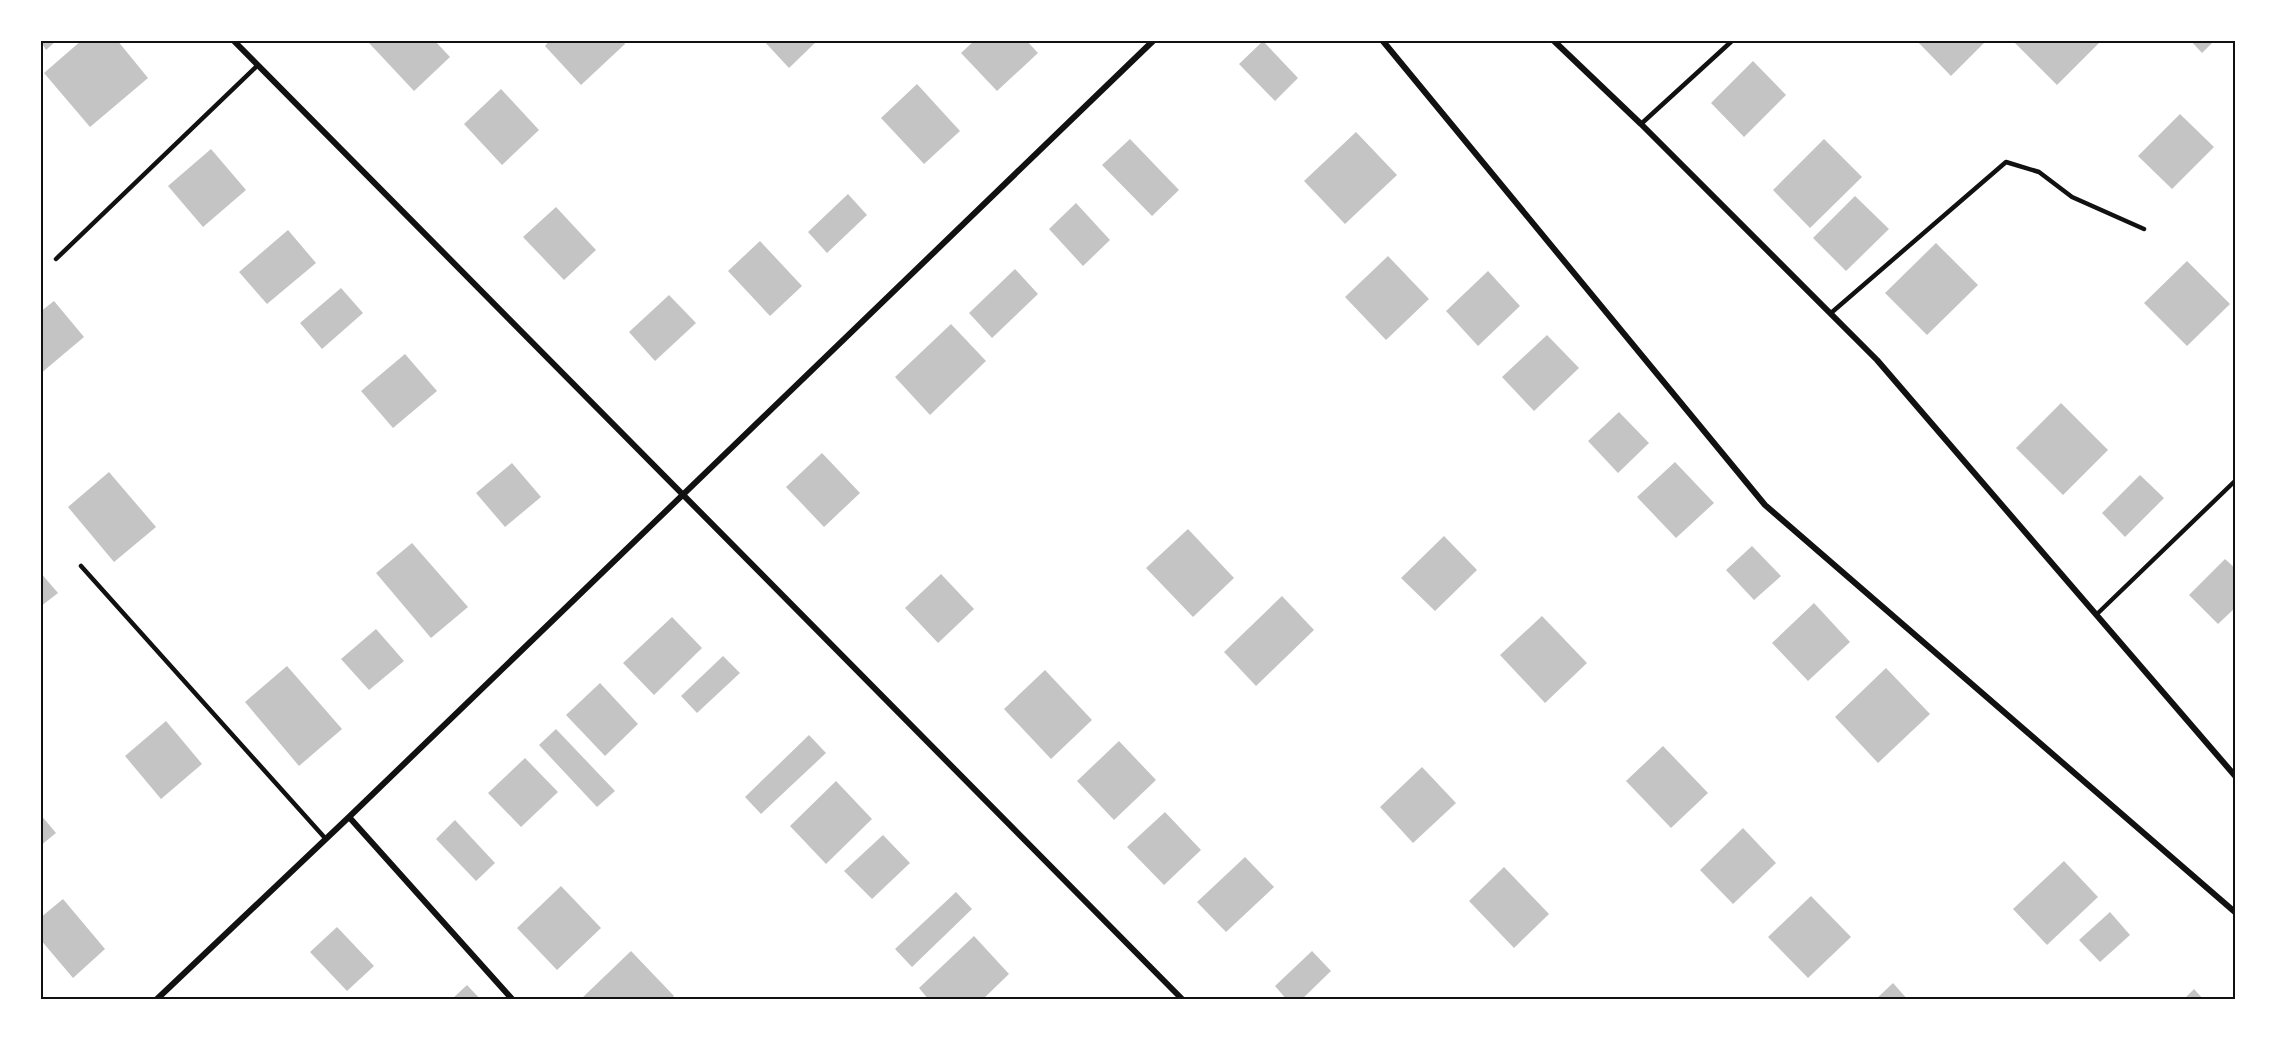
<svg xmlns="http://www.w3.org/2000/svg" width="2276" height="1040" viewBox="0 0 2276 1040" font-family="Barlow,sans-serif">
  <rect width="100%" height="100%" fill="#fff"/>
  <!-- building -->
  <path fill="#c4c4c4" d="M40,40h17l-11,10z
    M82,40h35l31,38 -58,49 -46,-54z
    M371,40h63l16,17 -36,34 -45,-48z
    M550,40h72l3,4 -44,41 -36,-39z
    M763,40h55l-29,28z
    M975,40h51l12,13 -41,38 -36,-38z
    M1916,40h71l-36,36z
    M2012,40h90l-45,45z
    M2190,40h25l-13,13z
    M1263,41l35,37 -23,23 -36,-37z
    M1753,61l33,34 -42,42 -33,-34z
    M917,84l43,47 -36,33 -43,-46z
    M501,89l38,41 -37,35 -38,-41z
    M2180,114l34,33 -42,42 -34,-33z
    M1356,132l41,43 -52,49 -41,-43z
    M1130,139l49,51 -27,26 -50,-51z
    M1824,139l38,38 -52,51 -37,-38z
    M211,149l35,41 -43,37 -35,-41z
    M848,194l19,21 -40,38 -19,-21z
    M1855,196l34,33 -43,42 -33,-33z
    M1076,203l34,37 -27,26 -34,-37z
    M556,207l40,43 -32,30 -41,-43z
    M288,230l28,33 -49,41 -28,-32z
    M760,241l42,45 -32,30 -42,-45z
    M1936,243l42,42 -51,50 -42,-42z
    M1388,256l41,43 -43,41 -41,-43z
    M2187,261l43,43 -43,42 -43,-43z
    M1015,269l23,25 -46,44 -23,-25z
    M1488,271l32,35 -42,40 -32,-35z
    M341,288l22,25 -41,36 -22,-26z
    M669,295l27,28 -41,38 -26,-29z
    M54,301l30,36 -44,37v-62z
    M951,324l35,37 -56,54 -35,-38z
    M1547,335l32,33 -45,43 -32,-34z
    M405,354l32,37 -44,37 -32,-37z
    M2061,403l47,47 -45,45 -47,-47z
    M1619,412l30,31 -31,30 -30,-32z
    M822,453l38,40 -36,34 -38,-40z
    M1675,462l39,41 -38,35 -39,-41z
    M512,463l29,34 -36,30 -29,-34z
    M109,472l47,55 -42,35 -46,-55z
    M2140,475l24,23 -39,39 -23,-24z
    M1188,529l46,49 -41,39 -47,-49z
    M1444,536l33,34 -42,41 -34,-33z
    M412,543l56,64 -37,31 -55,-65z
    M1752,546l29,30 -27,24 -28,-30z
    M2225,559l11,10v38l-18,17 -29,-29z
    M40,572l18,21 -18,14z
    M941,574l33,35 -36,34 -33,-35z
    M1282,596l32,34 -58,56 -32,-34z
    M1814,603l36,39 -42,39 -36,-38z
    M1542,616l45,47 -42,40 -45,-48z
    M672,617l30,31 -48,47 -31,-32z
    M376,629l28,32 -35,29 -28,-31z
    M723,656l17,17 -43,40 -16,-17z
    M287,666l55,63 -43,37 -54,-64z
    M1886,668l44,46 -52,49 -43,-46z
    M1045,670l47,50 -41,39 -47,-50z
    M600,683l38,41 -33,32 -39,-41z
    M166,721l36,43 -41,35 -36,-43z
    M556,729l59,62 -18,16 -58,-62z
    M809,735l17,18 -65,61 -16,-17z
    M1119,741l37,39 -42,40 -37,-39z
    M1663,746l45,47 -37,35 -45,-47z
    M525,758l33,34 -37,35 -33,-34z
    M1422,767l34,36 -43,40 -33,-36z
    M836,781l36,38 -46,45 -36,-38z
    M1165,812l36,38 -37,35 -37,-38z
    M40,814l16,19 -16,13z
    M455,820l40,43 -19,18 -40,-42z
    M1743,828l33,35 -43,41 -33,-34z
    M883,835l27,28 -38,36 -28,-28z
    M1245,857l29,30 -48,45 -29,-30z
    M2064,861l34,36 -51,48 -34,-36z
    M1504,867l45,47 -35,34 -45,-47z
    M561,886l40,42 -44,42 -40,-42z
    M956,892l16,17 -60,58 -17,-18z
    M1811,896l40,41 -43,41 -40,-41z
    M63,899l42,50 -32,29 -33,-39v-21z
    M2110,912l20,23 -30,27 -21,-22z
    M337,927l37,39 -27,25 -37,-39z
    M974,936l35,38 -27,26h-53l-10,-12z
    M631,951l43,45 -4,4h-86l-2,-2z
    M1312,951l19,20 -30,29h-14l-12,-14z
    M1893,983l15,17h-33z
    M467,985l14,15h-30z
    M2194,989l10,11h-21z"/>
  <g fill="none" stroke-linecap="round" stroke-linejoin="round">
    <!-- service -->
    <path stroke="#111" stroke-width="4.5" d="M1641,124l92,-84
      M56,259l202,-194
      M1831,313l175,-151 33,10 33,25 72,32
      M81,566l244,272
      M2096,615l140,-135"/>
    <!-- minor -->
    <path stroke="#111" stroke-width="6" d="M233,40l950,960
      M1382,40l383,465 471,408
      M1553,40l88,84 236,236 359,417
      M349,817l164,183
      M156,1000l193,-183 805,-777"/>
  </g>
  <!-- border -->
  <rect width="2276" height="1040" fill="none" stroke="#ffffff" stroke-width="84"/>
  <rect x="42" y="42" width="2192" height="956" fill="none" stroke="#111" stroke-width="2"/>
</svg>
